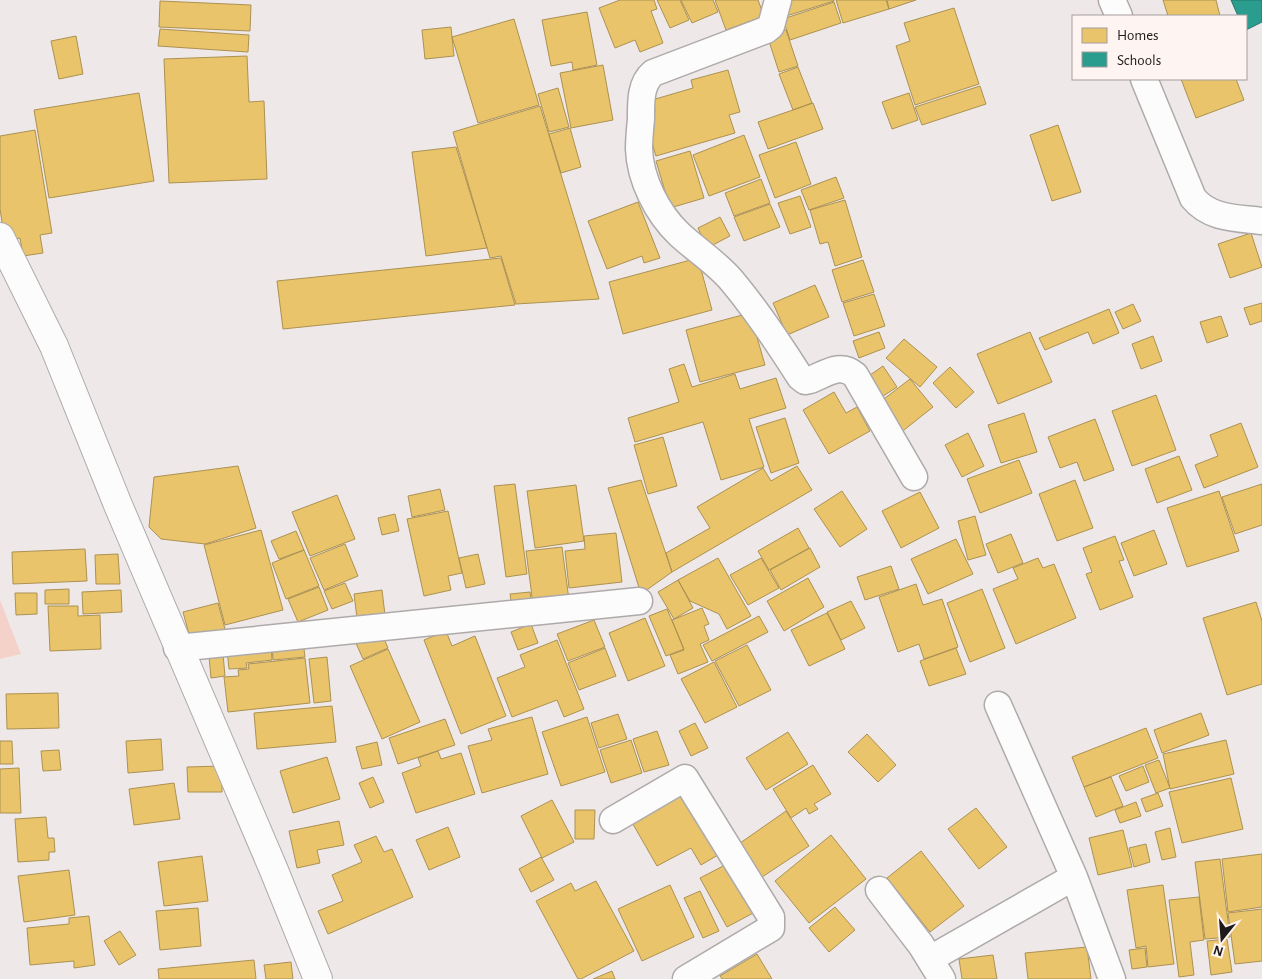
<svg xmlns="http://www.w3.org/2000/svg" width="1262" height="979" viewBox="0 0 1262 979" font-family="'Alegreya Sans',sans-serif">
  <rect width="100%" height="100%" fill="#eee9e8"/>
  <!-- green -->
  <path fill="#f4d2ca" d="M0,600l21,54 -21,5z"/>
  <!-- homes -->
  <path fill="#e9c46a" stroke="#ac9152" d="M620,0h34l3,9 -6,2 12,32 -23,9 -5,-12 -20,8 -16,-40z
    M657,0h23l9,20 -19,8z
    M681,0h32l5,12 -26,11z
    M715,0h43l6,16 -38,14z
    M788,0h46v1l-51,16z
    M836,0h50l3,9 -46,14z
    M887,0h29l-27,9z
    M1163,0h53l4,16h-52z
    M160,1l91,4 -1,26 -91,-4z
    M834,2l7,21 -51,17 -7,-21z
    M954,8l25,76 -64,21 -19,-59 14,-5 -6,-18z
    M587,12l10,53 -24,5 -1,-8 -21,4 -9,-46z
    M514,19l25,86 -61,18 -26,-86z
    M451,27l3,29 -29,3 -3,-29z
    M160,29l89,6 -1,17 -90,-6z
    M786,30l12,36 -19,6 -12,-37z
    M76,36l7,38 -24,5 -8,-38z
    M247,56l2,46 15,-1 3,78 -98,4 -5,-124z
    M603,65l10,55 -42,8 -11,-55z
    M798,67l14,36 -19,7 -14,-36z
    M728,70l12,42 -11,3 6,18 -79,23 -8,-26 6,-2 -4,-14 5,-2 -3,-12 41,-12 -2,-8z
    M1181,79h55l8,21 -48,18z
    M980,86l6,18 -64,21 -7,-18z
    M558,88l11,39 -20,5 -11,-38z
    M139,93l15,88 -105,17 -15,-88z
    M909,93l9,27 -26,9 -10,-27z
    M813,103l10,26 -55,20 -10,-27z
    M540,106l59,193 -83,5 -15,-48 -11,2 -37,-126z
    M1058,125l23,67 -29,9 -22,-66z
    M570,128l11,39 -20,6 -12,-39z
    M35,130l17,103 -12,2 3,18 -20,3 -3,-18 -15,3 -5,-32v-73z
    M744,135l16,42 -51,19 -16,-41z
    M796,142l15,42 -36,14 -16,-43z
    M456,147l31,101 -61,8 -14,-104z
    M690,151l14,47 -34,10 -14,-47z
    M836,177l8,21 -35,12 -8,-20z
    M761,179l9,24 -36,13 -9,-23z
    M800,196l11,31 -21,7 -12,-31z
    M845,200l17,57 -27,9 -7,-24 -8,2 -10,-34z
    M638,202l22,56 -16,5 -2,-7 -35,13 -19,-48z
    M770,204l10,23 -36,14 -10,-24z
    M720,217l10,19 -23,12 -9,-20z
    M1251,233l11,34 -32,11 -12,-34z
    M501,258l14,47 -232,24 -6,-48z
    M698,258l14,52 -89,24 -14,-52z
    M863,260l11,32 -32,10 -10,-32z
    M815,285l14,32 -42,18 -14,-32z
    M874,294l11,32 -31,10 -11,-33z
    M1262,303v18l-12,4 -6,-17z
    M1133,304l8,17 -18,8 -8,-17z
    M1109,309l10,24 -26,11 -5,-12 -43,18 -6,-12z
    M750,313l15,52 -65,17 -14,-52z
    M1221,316l7,20 -21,7 -7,-21z
    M879,332l6,16 -26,10 -6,-17z
    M1030,332l22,50 -54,22 -21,-50z
    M1153,336l9,25 -21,8 -9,-25z
    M904,339l33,28 -17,20 -34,-29z
    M684,364l8,23 43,-13 5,15 36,-11 10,30 -37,11 15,48 -43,13 -18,-58 -68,20 -7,-24 51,-16 -10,-33z
    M883,366l14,21 -20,13 -14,-20z
    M950,367l24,25 -18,16 -23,-25z
    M910,379l23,28 -34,27 -23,-29z
    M834,392l12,21 11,-6 13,24 -41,23 -26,-44z
    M1156,395l20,55 -44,16 -20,-55z
    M1024,413l13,39 -36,11 -13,-38z
    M785,418l14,45 -28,10 -15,-46z
    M1095,419l19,51 -30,11 -7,-19 -17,6 -12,-31z
    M1241,423l17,44 -54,21 -9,-23 23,-9 -8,-21z
    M968,433l16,33 -22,11 -17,-32z
    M663,437l14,49 -29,8 -14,-49z
    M1179,456l13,34 -35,13 -12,-34z
    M1019,460l13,33 -52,20 -13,-34z
    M238,466l18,62 -51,16 -44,-5 -12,-12 5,-50z
    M797,466l15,24 -140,82 -6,-19 44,-25 -13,-21 66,-39 8,13z
    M641,480l31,92 -31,22 -33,-106z
    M1075,480l18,48 -36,13 -18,-47z
    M515,484l12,90 -21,3 -12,-91z
    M1262,484v41l-27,9 -13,-37z
    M576,485l8,56 -49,7 -8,-57z
    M440,489l5,21 -33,7 -4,-21z
    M842,491l25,38 -27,18 -26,-38z
    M1219,491l20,60 -52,16 -20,-59z
    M920,492l19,36 -38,20 -19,-37z
    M337,495l18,44 -45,17 -18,-44z
    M448,511l14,62 -14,3 3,14 -27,6 -17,-77z
    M395,514l4,17 -17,4 -4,-17z
    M975,516l11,39 -18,5 -10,-39z
    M798,528l11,20 -40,22 -11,-19z
    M261,530l22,80 -58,15 -21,-80z
    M1154,530l13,34 -33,12 -13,-33z
    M296,531l8,19 -25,9 -8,-18z
    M616,533l6,49 -53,6 -4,-37 20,-2 -1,-13z
    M1011,534l12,29 -25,10 -12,-29z
    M1115,536l9,24 -5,1 14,36 -33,13 -14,-36 6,-2 -9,-24z
    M956,539l17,35 -45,20 -17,-35z
    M345,544l13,32 -34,14 -14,-32z
    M562,547l7,53 -36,4 -7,-53z
    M810,548l10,19 -39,23 -11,-20z
    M85,549l2,32 -74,3 -1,-32z
    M304,550l15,36 -33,13 -14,-36z
    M118,554l2,30h-24l-1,-29z
    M478,554l7,30 -19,4 -7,-30z
    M718,558l33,58 -24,13 -8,-15 -29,-13 -12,-21z
    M761,558l18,30 -31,17 -18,-30z
    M1038,558l5,10 11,-4 22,54 -60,26 -23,-55 25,-10 -5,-11z
    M891,566l8,23 -34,11 -8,-23z
    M808,578l16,29 -40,24 -17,-30z
    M678,580l15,28 -19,11 -16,-27z
    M345,583l8,18 -21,8 -8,-18z
    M916,584l7,21 19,-6 16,48 -34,12 -5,-15 -21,8 -19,-55z
    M319,587l9,23 -30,12 -10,-23z
    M69,589v15h-24v-14z
    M982,589l23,59 -35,14 -23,-59z
    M121,590l1,22 -39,2 -1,-22z
    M382,590l3,25 -28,3 -3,-24z
    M530,592l2,12 -20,3 -2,-13z
    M15,593h22v21l-21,1z
    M851,601l14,27 -24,12 -14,-28z
    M1256,602l6,19v63l-35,11 -24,-77z
    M218,603l7,26 -35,9 -7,-26z
    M48,606h30v10l22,-1 1,34 -51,2z
    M702,608l7,16 -5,2 5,14 -9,4 8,18 -30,12 -8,-19 14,-5 -12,-30z
    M667,609l17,40 -18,7 -17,-40z
    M827,613l18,36 -36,17 -18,-36z
    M759,616l9,16 -56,29 -9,-16z
    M645,618l20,48 -37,15 -19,-48z
    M594,620l11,27 -37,14 -11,-27z
    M531,624l7,19 -20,7 -7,-18z
    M380,630l8,18 -25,11 -8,-18z
    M446,631l6,15 23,-10 31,80 -45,18 -37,-94z
    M557,640l27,69 -20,8 -7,-17 -45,17 -15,-39 28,-11 -5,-12z
    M303,641l2,16 -32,3 -1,-16z
    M271,645l1,15 -26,3 1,5 -18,1 -2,-20z
    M747,645l24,45 -32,16 -24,-45z
    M605,648l11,28 -37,14 -11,-27z
    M956,648l10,26 -37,12 -9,-25z
    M388,649l32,73 -38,17 -32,-73z
    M223,654l2,22 -14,2 -2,-22z
    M327,657l4,44 -17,2 -5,-44z
    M305,658l5,45 -82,9 -4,-35 15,-1 -1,-6 11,-1 -1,-5z
    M714,662l23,45 -32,16 -24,-44z
    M58,693l1,35 -52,1 -1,-35z
    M332,706l4,36 -79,7 -3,-36z
    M1201,713l8,22 -47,18 -8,-23z
    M618,714l9,25 -28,9 -8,-25z
    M532,717l16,57 -66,19 -14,-47 24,-6 -4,-11z
    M587,717l18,55 -44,14 -19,-54z
    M445,719l10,26 -57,19 -9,-26z
    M695,723l13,25 -17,8 -12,-25z
    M1146,728l12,30 -74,29 -12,-30z
    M657,731l12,34 -25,7 -11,-33z
    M788,732l20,32 -42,26 -20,-32z
    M867,734l29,31 -18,17 -30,-30z
    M161,739l2,31 -35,3 -2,-32z
    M631,740l11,33 -31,10 -11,-33z
    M1226,740l8,34 -64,15 -7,-35z
    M0,741h12l1,23h-13z
    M377,742l5,23 -20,4 -6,-22z
    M59,750l2,20 -18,1 -2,-20z
    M438,751l3,8 20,-6 14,41 -59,19 -14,-40 19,-7 -3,-8z
    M327,757l13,42 -47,14 -13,-42z
    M1159,760l11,28 -14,5 -11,-28z
    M813,765l18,29 -17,10 4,5 -9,5 -3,-6 -15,10 -18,-29z
    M222,766v26h-34l-1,-25z
    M1143,766l6,16 -23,9 -7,-15z
    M19,768l2,45h-21v-44z
    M373,777l11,25 -14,6 -11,-25z
    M1111,777l12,29 -27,11 -12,-30z
    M1231,778l12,51 -61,14 -13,-51z
    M174,783l6,36 -46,6 -5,-36z
    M681,791l37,64 -17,10 -10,-17 -34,18 -27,-47z
    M1158,793l5,13 -17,6 -5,-13z
    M552,800l22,42 -32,16 -21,-42z
    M1136,802l5,14 -21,7 -5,-13z
    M976,808l31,39 -28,22 -31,-40z
    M575,810h20l-1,29h-19z
    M786,811l23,35 -53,35 -23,-33z
    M46,817l2,21h6l1,14h-6v8l-31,2 -3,-43z
    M339,821l5,24 -27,5 3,13 -23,5 -8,-37z
    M448,827l12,30 -31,13 -13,-30z
    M1170,828l6,29 -14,3 -7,-28z
    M1123,830l9,37 -34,8 -9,-37z
    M831,835l35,44 -57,44 -34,-42z
    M376,836l8,16 8,-3 21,48 -85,37 -10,-23 25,-10 -11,-26 30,-13 -8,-17z
    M1146,844l4,18 -16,5 -5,-19z
    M921,851l43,55 -34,26 -43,-54z
    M1262,854v53l-34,5 -6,-53z
    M202,856l6,45 -44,5 -6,-44z
    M541,857l13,23 -23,12 -12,-23z
    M1220,859l10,78 -25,2 -10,-77z
    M729,863l26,49 -28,15 -27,-49z
    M69,870l6,45 -51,7 -6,-46z
    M596,881l38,70 -53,28h-3l-42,-78 35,-18 4,8z
    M670,885l24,52 -52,24 -24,-52z
    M1163,885l11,79 -26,3 -2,-21 -10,2 -9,-58z
    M700,891l19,40 -16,7 -19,-40z
    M1199,897l5,43 -14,2 4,33 -15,2 -10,-77z
    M835,907l20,23 -26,22 -20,-24z
    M198,908l3,38 -41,4 -4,-39z
    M1262,909v52l-27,3 -7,-51z
    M89,916l6,49 -21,3v-7l-44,4 -3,-37 42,-4v-6z
    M120,931l16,24 -17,10 -15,-24z
    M1227,939l5,33 -21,3 -4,-34z
    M1087,947l4,32h-63l-3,-26z
    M1145,948l2,19 -15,2 -3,-19z
    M757,954l15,25h-50l-2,-3z
    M993,955l4,24h-35l-3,-20z
    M254,960l2,19h-97l-1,-10z
    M291,962l2,17h-27l-2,-14z
    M612,971l3,8h-22z"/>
  <!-- schools -->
  <path fill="#2a9d8f" stroke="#26766c" d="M1231,0h31v22l-16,8v-14h-8z"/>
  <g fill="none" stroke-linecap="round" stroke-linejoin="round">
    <defs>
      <path id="street" d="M778,0l-7,26 -5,4 -113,43c-13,11 -12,30 -12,46 -1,10 -2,20 -2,30 1,30 18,64 40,85 17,16 38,29 53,47 26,31 47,63 68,96l5,4 5,-1c16,-6 30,-18 45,-5l59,102
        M1112,0l7,16
        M1144,79l49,119c17,21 44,20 69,23
        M177,648l462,-47
        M998,705l76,172 38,102
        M613,820l72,-42 86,139v11l-85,51
        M879,890l42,55 21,34
        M930,959l144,-82"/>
      <path id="secondary" d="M0,237l54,109 64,159 155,363 45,111"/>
    </defs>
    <!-- street casing -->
    <use href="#street" stroke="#aeaaa9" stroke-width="29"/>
    <!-- secondary casing -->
    <use href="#secondary" stroke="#aeaaa9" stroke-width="30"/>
    <!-- street -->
    <use href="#street" stroke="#fcfcfc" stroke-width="26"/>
    <!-- secondary -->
    <use href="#secondary" stroke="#fcfcfc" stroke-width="28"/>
  </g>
  <!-- legend -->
  <rect x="1072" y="15" width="175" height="65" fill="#fef4f2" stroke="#a49d9b"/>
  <rect x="1082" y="28" width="25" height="15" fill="#e9c46a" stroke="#a49d9b"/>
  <text x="1117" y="40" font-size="15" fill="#1e1a19">Homes</text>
  <rect x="1082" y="52" width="25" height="15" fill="#2a9d8f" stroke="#a49d9b"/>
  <text x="1117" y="65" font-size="15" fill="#1e1a19">Schools</text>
  <!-- north arrow -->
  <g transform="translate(1222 939) rotate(197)" stroke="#fef4f2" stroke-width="4" paint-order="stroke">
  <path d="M0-4L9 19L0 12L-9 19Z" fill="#1e1a19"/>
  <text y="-8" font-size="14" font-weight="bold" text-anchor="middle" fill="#1e1a19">N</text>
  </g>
</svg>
